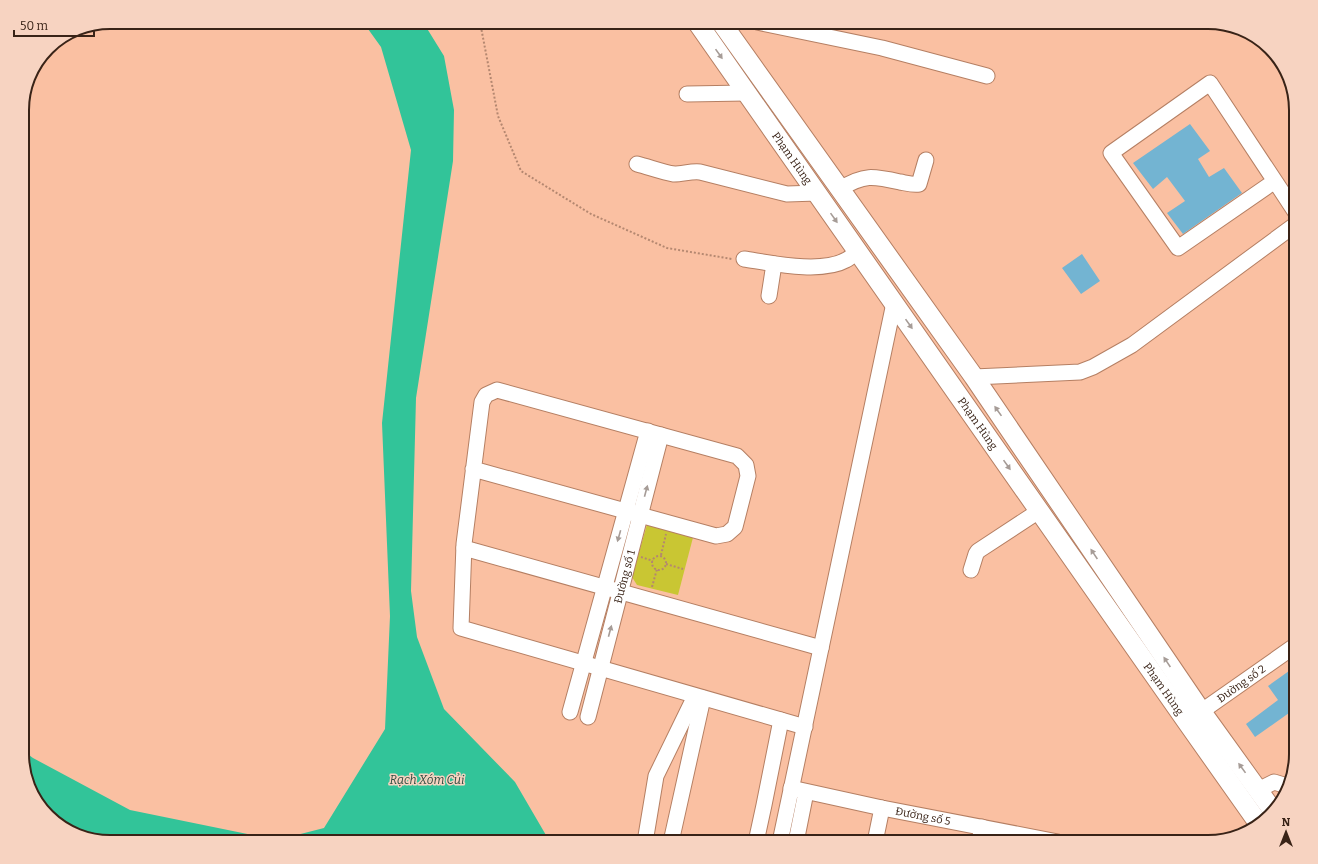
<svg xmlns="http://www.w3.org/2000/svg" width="1318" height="864" viewBox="0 0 1318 864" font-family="Bitter,serif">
  <rect width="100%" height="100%" fill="#fac0a2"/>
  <!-- green -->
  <path fill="#c9c633" d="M648,521l48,5 -18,69 -41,-10 -5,-8z"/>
  <!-- water -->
  <path fill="#32c499" d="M363,22h60l21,34 10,54 -1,51 -37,237 -5,193 6,46 27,72 71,73 35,60h-440l-49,-15 -27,-29 -12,-38v-10l11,8 97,52 147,30 47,-12 61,-99 5,-113 -8,-193 29,-273 -30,-103z"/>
  <!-- building -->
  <path fill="#73b4d2" d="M1190,124l20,27 -12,8 11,18 15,-9 18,25 -59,41 -16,-21 18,-12 -18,-24 -14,12 -20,-26z
    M1082,254l18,27 -19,13 -19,-26z
    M1296,666v42l-41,29 -9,-13 32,-24 -10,-14z"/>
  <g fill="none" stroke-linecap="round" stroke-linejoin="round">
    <defs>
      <g id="minor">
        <path d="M757,22l125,26 105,28"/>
        <path d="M687,94l59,-1"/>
        <path d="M637,164c12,3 25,8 37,10 9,0 17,-3 26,-2l87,22 30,-1"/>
        <path d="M1275,181l-97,67 -67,-95 99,-70 86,130"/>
        <path d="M840,189c24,-15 33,-13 60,-7 6,1 13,3 19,2l7,-24"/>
        <path d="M744,259c27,4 77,15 102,1 4,-2 8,-6 12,-9"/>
        <path d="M769,296l5,-32"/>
        <path d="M974,377l106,-5 13,-5 39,-22 164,-121"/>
        <path d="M473,469l243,67 11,-2 8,-7 13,-51 -2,-11 -9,-9 -240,-66 -11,5 -4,7 -18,142 -3,84 344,99"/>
        <path d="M464,548l357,100"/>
        <path d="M971,570l5,-16 2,-3 61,-40"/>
        <path d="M570,712l78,-281"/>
        <path id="s1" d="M588,717l73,-282"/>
        <path id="s2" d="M1192,718l104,-73"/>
        <path id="s3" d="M791,788l91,20 176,34"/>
        <path d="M1258,790l16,-8 13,4"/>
        <path d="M645,842l11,-66 39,-80"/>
        <path d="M671,842l32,-144"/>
        <path d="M756,842l8,-37 17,-85"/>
        <path d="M780,842l114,-539"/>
        <path d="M796,842l10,-50"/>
        <path d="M875,842l7,-34"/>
        <path d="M979,842l3,-15"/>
      </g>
      <g id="major">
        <path id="s4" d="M697,22l490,700 72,102"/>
        <path d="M721,22l253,355 227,334 72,100"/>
      </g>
    </defs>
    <!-- minor casing -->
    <use href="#minor" stroke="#b57f63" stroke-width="17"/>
    <!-- major casing -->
    <use href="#major" stroke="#b57f63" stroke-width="21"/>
    <!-- path -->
    <path stroke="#b48770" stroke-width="2" stroke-dasharray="2 2" stroke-linecap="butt" d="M480,22l18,94 23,55 70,43 76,34 65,11
      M661,555l5,-21
      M652 563a7 7 0 1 1 14 0a7 7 0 1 1-14 0Z
      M641,557l12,4
      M666,564l17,5
      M652,587l5,-18"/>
    <!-- minor -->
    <use href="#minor" stroke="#fff" stroke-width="15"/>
    <!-- major -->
    <use href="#major" stroke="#fff" stroke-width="19"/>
  </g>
  <!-- one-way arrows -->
  <defs><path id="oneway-solid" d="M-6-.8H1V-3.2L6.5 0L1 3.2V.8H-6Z"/></defs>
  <g fill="#a69c97">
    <use href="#oneway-solid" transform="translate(719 54) rotate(55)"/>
    <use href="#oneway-solid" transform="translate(834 218) rotate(55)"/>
    <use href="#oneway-solid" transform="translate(909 324) rotate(55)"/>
    <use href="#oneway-solid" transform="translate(998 411) rotate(-125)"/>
    <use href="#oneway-solid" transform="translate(1007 465) rotate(55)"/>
    <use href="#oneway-solid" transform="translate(646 491) rotate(-75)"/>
    <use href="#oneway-solid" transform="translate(619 536) rotate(106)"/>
    <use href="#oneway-solid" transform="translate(1094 554) rotate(-124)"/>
    <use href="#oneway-solid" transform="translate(610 631) rotate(-75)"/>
    <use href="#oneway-solid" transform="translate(1167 662) rotate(-124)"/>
    <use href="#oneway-solid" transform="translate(1242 768) rotate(-126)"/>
  </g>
  <g text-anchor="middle" stroke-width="3" stroke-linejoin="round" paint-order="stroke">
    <!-- street labels -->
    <g font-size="11" fill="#392317" stroke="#f7d3c1">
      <text dy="4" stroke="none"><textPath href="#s4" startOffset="166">Phạm Hùng</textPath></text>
      <text dy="4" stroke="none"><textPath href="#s4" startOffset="490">Phạm Hùng</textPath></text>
      <text dy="4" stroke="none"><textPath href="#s1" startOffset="145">Đường số 1</textPath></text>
      <text dy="4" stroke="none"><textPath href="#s2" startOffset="60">Đường số 2</textPath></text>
      <text dy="4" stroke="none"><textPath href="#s4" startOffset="814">Phạm Hùng</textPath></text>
      <text dy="4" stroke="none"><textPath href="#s3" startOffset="135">Đường số 5</textPath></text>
    </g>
    <!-- water labels -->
    <g font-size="12" font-style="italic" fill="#2e4b40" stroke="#f7d3c1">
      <text x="427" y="784">Rạch Xóm Củi</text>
    </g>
  </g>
  <!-- crop -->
  <path d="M0 0H1318V864H0ZM110 29H1208A81 81 0 0 1 1289 110V754A81 81 0 0 1 1208 835H110A81 81 0 0 1 29 754V110A81 81 0 0 1 110 29Z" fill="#f7d3c1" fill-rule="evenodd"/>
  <path fill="none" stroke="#392317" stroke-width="2" d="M110 29H1208A81 81 0 0 1 1289 110V754A81 81 0 0 1 1208 835H110A81 81 0 0 1 29 754V110A81 81 0 0 1 110 29Z"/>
  <!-- north arrow -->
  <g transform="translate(1286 832)" stroke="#f7d3c1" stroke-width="3" paint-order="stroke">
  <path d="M0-3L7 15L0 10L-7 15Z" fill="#392317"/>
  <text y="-6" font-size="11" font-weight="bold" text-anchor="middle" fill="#392317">N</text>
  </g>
  <!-- scale -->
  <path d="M14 30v6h80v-6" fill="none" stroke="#392317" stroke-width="2"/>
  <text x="20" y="30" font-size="12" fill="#392317" stroke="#f7d3c1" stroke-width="3" paint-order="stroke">50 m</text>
</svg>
